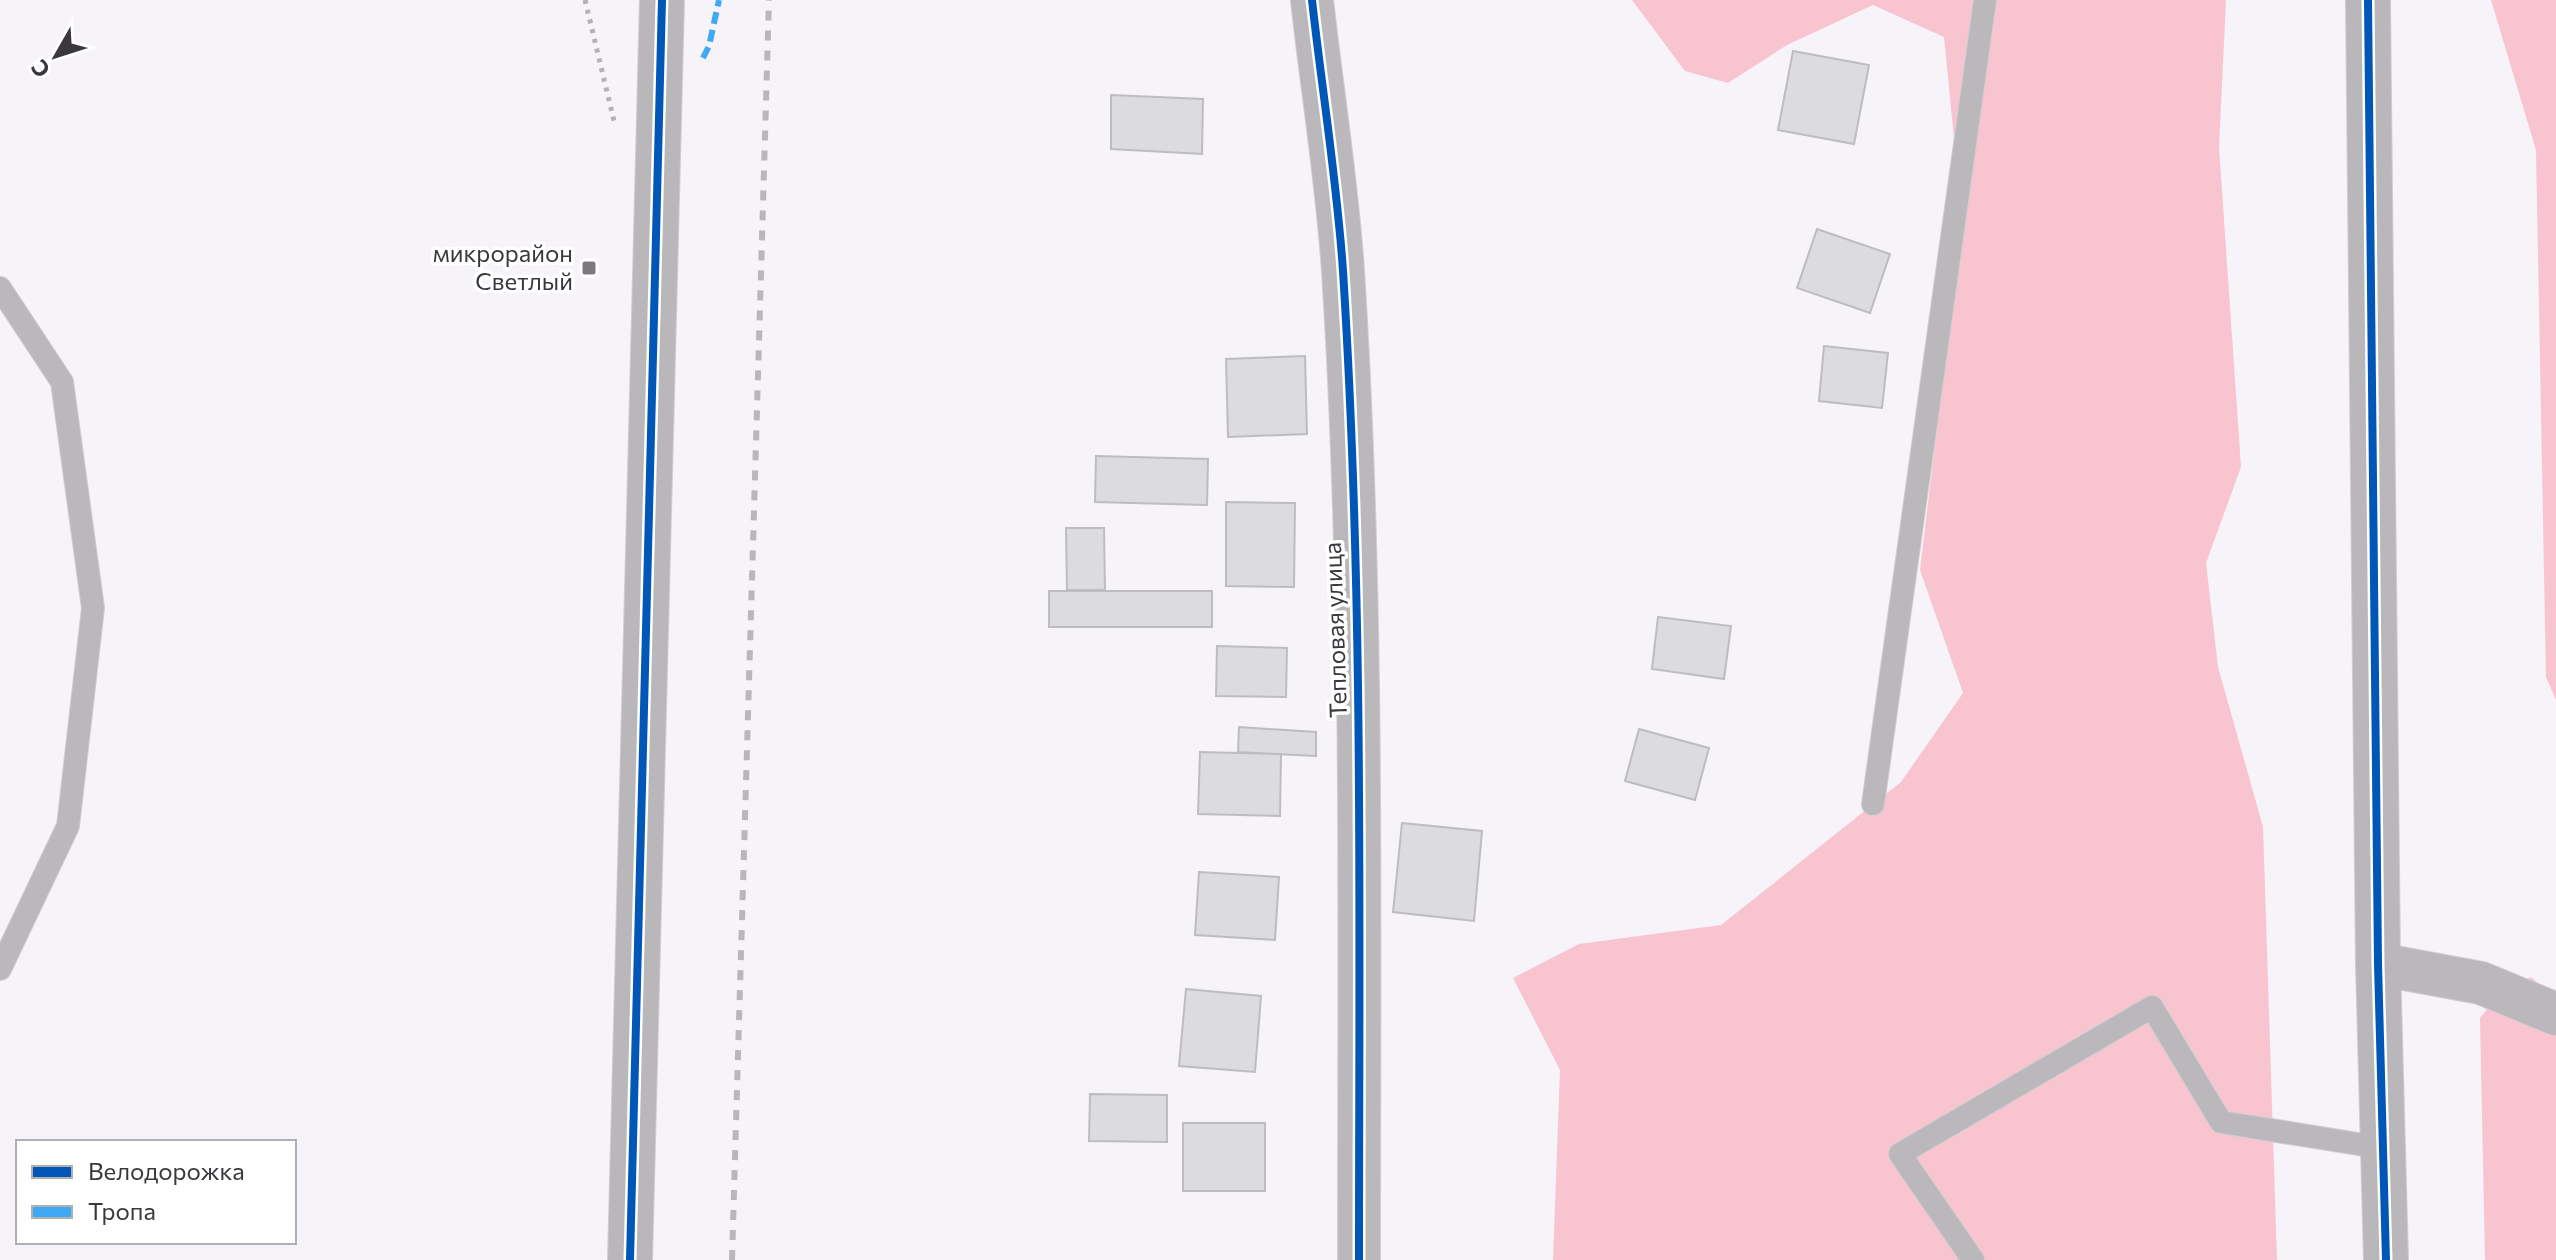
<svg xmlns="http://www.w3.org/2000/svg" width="2556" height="1260" viewBox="0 0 2556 1260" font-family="Commissioner,sans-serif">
  <rect width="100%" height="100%" fill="#f6f3f9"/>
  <!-- forest -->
  <path fill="#f8c4cf" d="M1632,0h594l-7,147 22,320 -35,96 12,104 45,160 14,433h-724l7,-190 -47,-92 66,-34 142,-19 180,-143 62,-89 -43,-123 42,-350 -18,-183 -71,-32 -86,40 -59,38 -43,-12z
    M2491,0h65v700l-10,-23 -10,-527z
    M2531,977l25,21v262h-71l-5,-242 22,-29z"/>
  <!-- building -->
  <path fill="#dcdbdf" stroke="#bdbdc1" stroke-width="2" d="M1793,51l76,14 -15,79 -76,-14z
    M1111,95l92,4 -1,55 -91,-5z
    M1817,229l73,25 -20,59 -73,-25z
    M1824,346l64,7 -6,55 -63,-7z
    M1305,356l2,78 -79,3 -2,-78z
    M1096,456l112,3 -1,46 -112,-3z
    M1226,502l69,1 -1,84 -68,-1z
    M1066,528h38l1,62h-38z
    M1049,591h163v36h-163z
    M1658,617l73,9 -7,53 -72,-10z
    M1217,646l70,2 -1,49 -70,-1z
    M1239,727l77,5v24l-78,-4z
    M1639,729l70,19 -14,52 -70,-19z
    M1200,752l81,2 -1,62 -82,-2z
    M1402,823l80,8 -8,90 -81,-9z
    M1199,872l80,5 -4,63 -80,-5z
    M1186,989l75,7 -6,76 -76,-6z
    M1090,1094l77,1v47l-78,-1z
    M1183,1123h82v68h-82z"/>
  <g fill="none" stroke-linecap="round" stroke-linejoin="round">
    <defs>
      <path id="lane" d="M0,288l62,94 31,226 -25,218 -68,143
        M1873,804l112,-804
        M1973,1260l-73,-106 252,-147 69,115 162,26"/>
      <path id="street" d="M1312,0c10,90 25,181 31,271 21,329 16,660 16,989
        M2378,964l103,19 75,31"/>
      <path id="secondary" d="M2368,0l10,964 8,296
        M630,1260l32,-1260"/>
    </defs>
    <!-- lane casing -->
    <use href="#lane" stroke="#d0ced2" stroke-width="24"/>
    <!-- street casing -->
    <use href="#street" stroke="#d0ced2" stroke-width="44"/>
    <!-- secondary casing -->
    <use href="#secondary" stroke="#d0ced2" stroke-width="46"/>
    <!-- path -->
    <path stroke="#b4b2b4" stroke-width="5" stroke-dasharray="4 6" stroke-linecap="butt" d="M585,0l29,121"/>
    <!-- lane -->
    <use href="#lane" stroke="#bab8ba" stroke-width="22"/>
    <!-- street -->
    <use href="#street" stroke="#bab8ba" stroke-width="42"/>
    <!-- secondary -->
    <use href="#secondary" stroke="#b9b7b9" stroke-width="44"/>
    <!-- rail -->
    <path stroke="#b9b7b9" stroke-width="6" stroke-dasharray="10 10" stroke-linecap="butt" d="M732,1260l37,-1260"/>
    <!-- quiet -->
    <path stroke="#3fa9f5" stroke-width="6" stroke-dasharray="12 6" stroke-linecap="butt" d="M703,58l6,-12 10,-46"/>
    <defs>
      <path id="cycleway" d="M1312,0c10,90 25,181 31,271 21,329 16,660 16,989
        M2368,0l10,964 8,296
        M630,1260l32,-1260"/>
    </defs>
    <!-- cycleway casing -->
    <use href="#cycleway" stroke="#fff" stroke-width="13"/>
    <!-- cycleway -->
    <use href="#cycleway" stroke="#0057b8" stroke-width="8"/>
  </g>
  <!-- markers -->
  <rect fill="#7c797e" stroke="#fff" stroke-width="3" x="581" y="260" width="16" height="16" rx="4"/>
  <g text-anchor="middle" stroke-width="7" stroke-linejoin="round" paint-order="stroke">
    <!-- poi labels -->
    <g font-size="24" fill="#3a383c" stroke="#fff" text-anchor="end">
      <text x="573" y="262">микрорайон<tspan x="573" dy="28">Светлый</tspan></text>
    </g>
    <!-- street labels -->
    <g font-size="24" fill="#3a383c" stroke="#fff">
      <text transform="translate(1336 630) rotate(-92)" y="8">Тепловая улица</text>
    </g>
  </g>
  <!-- legend -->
  <rect x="16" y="1140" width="280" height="104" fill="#ffffff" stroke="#b0afb1" stroke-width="2"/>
  <rect x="32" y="1166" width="40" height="12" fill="#0057b8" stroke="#b0afb1" stroke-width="2"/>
  <text x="88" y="1180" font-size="24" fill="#3a383c">Велодорожка</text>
  <rect x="32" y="1206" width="40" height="12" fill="#3fa9f5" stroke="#b0afb1" stroke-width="2"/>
  <text x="88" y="1220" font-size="24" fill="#3a383c">Тропа</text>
  <!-- north arrow -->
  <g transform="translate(56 56) rotate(231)" stroke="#ffffff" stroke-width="6" paint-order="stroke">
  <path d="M0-6L14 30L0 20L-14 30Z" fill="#3a383c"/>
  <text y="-12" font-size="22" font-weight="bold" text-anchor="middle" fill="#3a383c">С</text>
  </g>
</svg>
